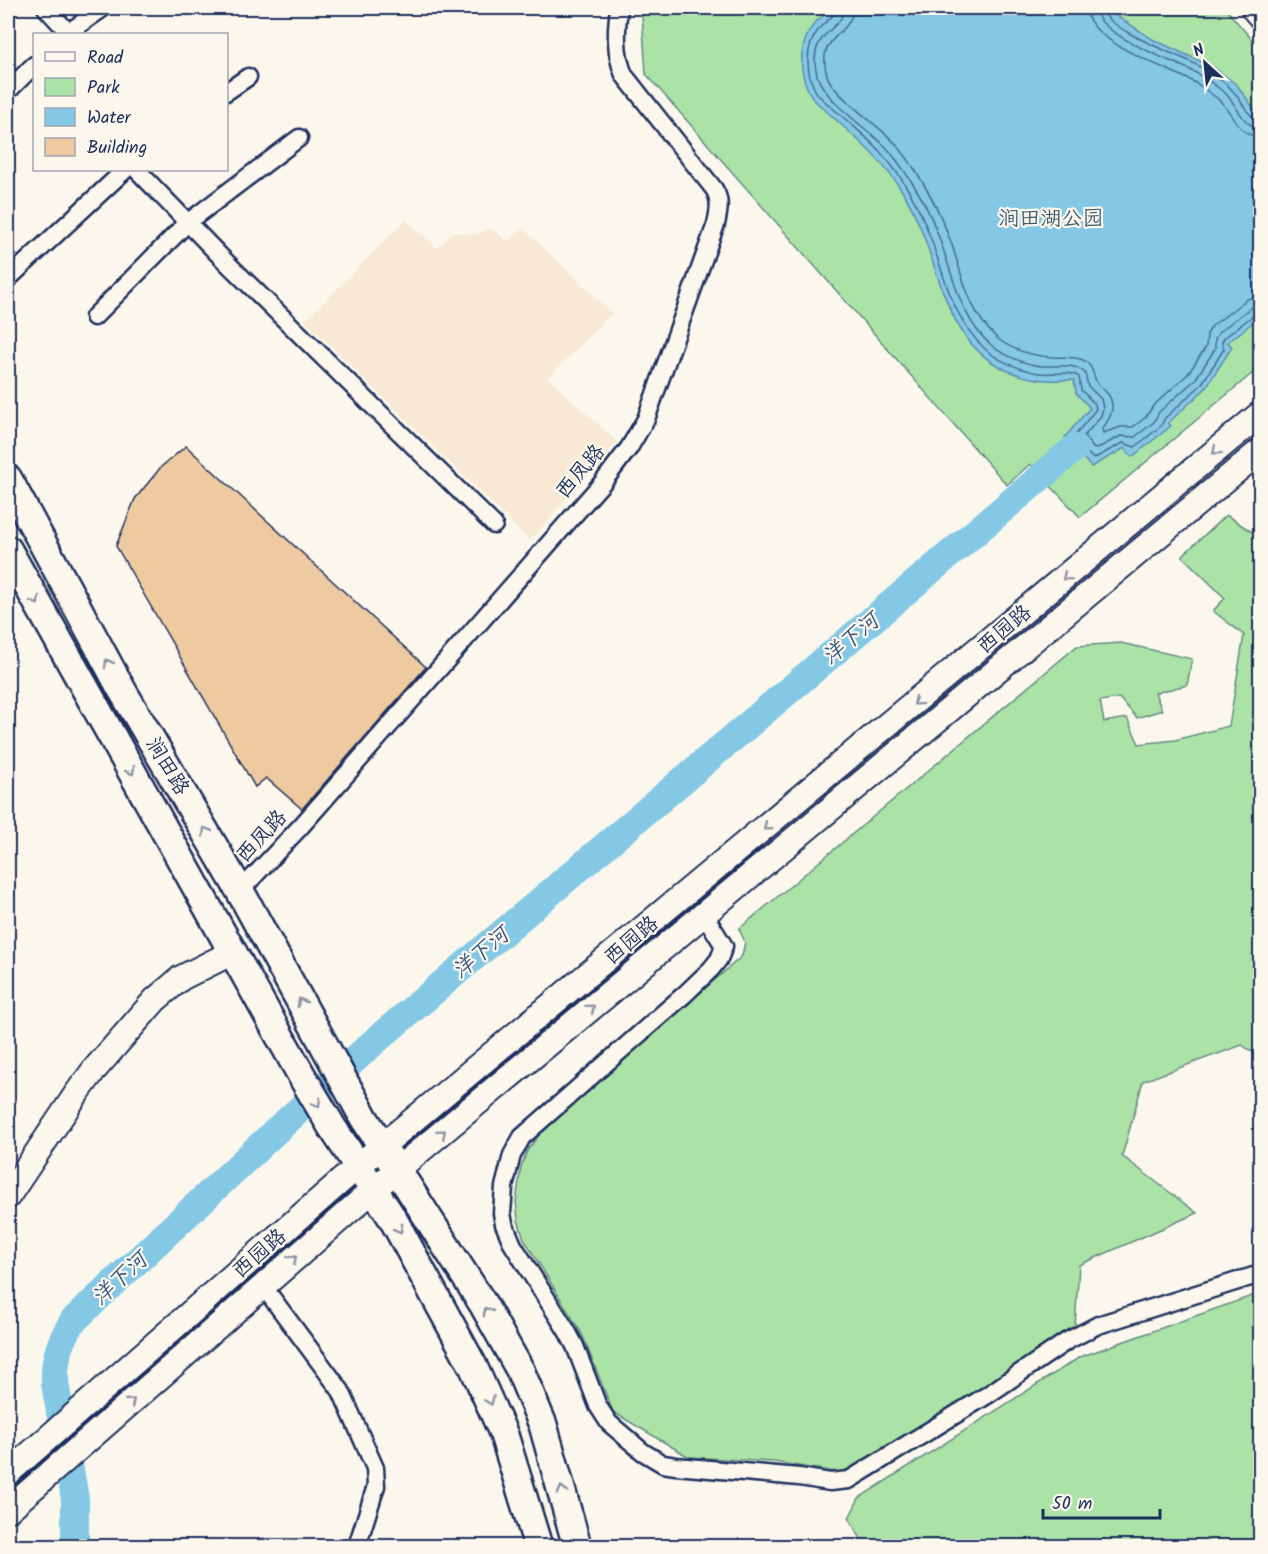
<svg xmlns="http://www.w3.org/2000/svg" width="1268" height="1554" viewBox="0 0 1268 1554" font-family="Kalam,'LXGW WenKai TC',sans-serif">
  <rect width="100%" height="100%" fill="#fbf7ec"/>
  <filter id="ink" filterUnits="userSpaceOnUse"><feTurbulence type="fractalNoise" baseFrequency=".0167" numOctaves="2"/><feDisplacementMap in="SourceGraphic" scale="12" xChannelSelector="R" yChannelSelector="G"/><feConvolveMatrix kernelMatrix="1 2 1 2 8 2 1 2 1" color-interpolation-filters="sRGB"/></filter>
  <g filter="url(#ink)">
    <!-- built -->
    <path fill="#f7e9d5" d="M406,220l31,28 16,-16 22,2 15,-5 19,12 14,-13 89,85 -64,65 69,64 -87,99 -225,-220z"/>
    <!-- green -->
    <path fill="#abe3a7" stroke="#638982" stroke-width="1.5" d="M649,8h576l35,41v318l-180,150 -50,-53 -23,21 -361,-411 -4,-60z
      M1226,515l34,22v520l-18,-12 -99,36 -21,75 75,57 -118,52 -4,62 -94,66 -133,81 -74,-12 -85,-5 -76,-45 -31,-78 -58,-95 -6,-19 -2,-18 5,-35 6,-16 12,-16 203,-179 3,-14 -6,-13 338,-283 44,-3 71,16 -5,26 -32,8 7,17 -25,8 -18,-20 -19,3 4,21 23,-4 12,26 36,-4 54,-14 15,-91 -31,-24 12,-13 -43,-42z
      M1260,1293v253h-395l-16,-28 10,-20 221,-141z"/>
    <!-- water -->
    <path fill="#84c8e5" stroke="#5a8baf" stroke-width="1.5" d="M833,8h272l47,31 61,28 24,18 23,32v200l-32,25 4,5 -27,42 -37,34 3,3 -39,31 -7,-9 -34,19 -26,-30 25,-29 -14,-15 -2,-13c-12,0 -25,1 -37,-1 -100,-16 -91,-117 -133,-185 -24,-39 -59,-65 -91,-95 -15,-23 -16,-54 2,-76 5,-5 12,-10 18,-15z"/>
    <g fill="none" stroke-linecap="round" stroke-linejoin="round">
      <!-- shore -->
      <path stroke="#456c94" stroke-width="1.5" d="M837,8c-2,9 -12,13 -18,21 -15,18 -14,46 -1,66 21,20 45,37 64,59 14,15 26,34 35,52 25,47 27,105 68,143 13,12 36,21 54,24 12,2 30,-3 40,4l2,13 14,14 1,5 -22,28 18,21h3l28,-15 12,4 26,-21 4,-8 36,-33 23,-36 -2,-7 2,-4 31,-24 5,-1
        M844,8c-1,24 -38,23 -27,67 6,24 49,53 68,71 11,12 21,27 30,41 12,19 21,40 28,62 12,34 19,71 48,96 13,11 34,19 50,21 14,1 33,-4 44,7l3,13 13,13 2,9 -2,8 -17,20 9,12 3,1 25,-13 14,1 19,-15 5,-10 36,-32 20,-31v-10l4,-7 31,-24 10,-3
        M853,8c-1,29 -38,26 -26,67 5,19 51,50 67,67 11,12 21,27 29,41 12,19 21,40 29,62 11,33 17,68 45,93 14,12 36,18 55,19 10,1 22,-1 31,3 11,6 9,14 14,23 2,3 7,6 10,10 10,12 4,25 -5,36l1,4 18,-6h12l13,-10 7,-11 35,-32 18,-27 1,-13 5,-8 35,-27 13,-3
        M1086,8c1,36 86,60 113,77 7,5 16,11 22,17 13,13 18,34 39,35
        M1095,8c1,25 70,50 91,60 14,6 27,15 39,25 12,11 18,34 35,35
        M1102,8c2,20 71,45 89,54 14,7 31,16 42,29 8,8 15,28 27,29"/>
      <!-- river -->
      <path stroke="#84c8e5" stroke-width="28" d="M75,1546v-47l-20,-116c-1,-25 5,-41 18,-62l205,-192 97,-88 700,-593"/>
    </g>
    <!-- building -->
    <path fill="#efc99f" stroke="#1b2f5e" stroke-width="1.5" d="M186,446l240,221 -124,142 -36,-31 -11,9 -139,-241 19,-47 26,-32z"/>
    <g fill="none" stroke-linecap="round" stroke-linejoin="round">
      <defs>
        <path id="street" d="M46,8l24,26
          M66,34l37,-26
          M8,91l26,-26
          M226,92l22,-15
          M137,170l85,88 272,267
          M9,278l116,-108
          M94,317l93,-94 112,-85
          M240,891l62,-66 301,-343 26,-34 17,-29 70,-195c3,-13 5,-24 -2,-35l-90,-114c-9,-22 -8,-44 -5,-67
          M704,914l20,32 -5,13 -8,10 -26,25 -163,143 -10,18 -8,32 -2,26 2,11 9,21 54,86 8,15 23,60 11,17 34,29 20,12 13,2 123,11 31,5 19,-2 140,-86 78,-53 31,-16 162,-51
          M263,1286l78,105 34,77 1,18 -19,60"/>
        <path id="secondary" d="M1253,8l7,8
          M8,1196l69,-103 17,-23 61,-70 26,-22 52,-26
          M8,1473l350,-307 902,-752
          M8,1510l366,-321 886,-738"/>
        <path id="primary" d="M8,479l114,211 118,201 124,227 119,186 37,66 23,55 34,121
          M8,550l295,528 29,49 61,92 80,147 31,69 34,111"/>
      </defs>
      <!-- street casing -->
      <use href="#street" stroke="#1b2f5e" stroke-width="21"/>
      <!-- secondary casing -->
      <use href="#secondary" stroke="#1b2f5e" stroke-width="28"/>
      <!-- primary casing -->
      <use href="#primary" stroke="#1b2f5e" stroke-width="32"/>
      <!-- street -->
      <use href="#street" stroke="#fbf7ec" stroke-width="16"/>
      <!-- secondary -->
      <use href="#secondary" stroke="#fbf7ec" stroke-width="24"/>
      <!-- primary -->
      <use href="#primary" stroke="#fbf7ec" stroke-width="27"/>
    </g>
    <!-- one-way arrows -->
    <defs><path id="oneway-chevron" d="M-2-3.5L2.5 0L-2 3.5" fill="none" stroke-width="1.6" stroke-linecap="round" stroke-linejoin="round" transform="scale(1.5)"/></defs>
    <g stroke="#8b93a5">
      <use href="#oneway-chevron" transform="translate(1216 451) rotate(140)"/>
      <use href="#oneway-chevron" transform="translate(1066 577) rotate(140)"/>
      <use href="#oneway-chevron" transform="translate(36 601) rotate(61)"/>
      <use href="#oneway-chevron" transform="translate(108 663) rotate(-119)"/>
      <use href="#oneway-chevron" transform="translate(917 702) rotate(140)"/>
      <use href="#oneway-chevron" transform="translate(131 771) rotate(61)"/>
      <use href="#oneway-chevron" transform="translate(767 827) rotate(140)"/>
      <use href="#oneway-chevron" transform="translate(206 831) rotate(-120)"/>
      <use href="#oneway-chevron" transform="translate(301 1002) rotate(-118)"/>
      <use href="#oneway-chevron" transform="translate(591 1008) rotate(-40)"/>
      <use href="#oneway-chevron" transform="translate(317 1103) rotate(60)"/>
      <use href="#oneway-chevron" transform="translate(442 1133) rotate(-40)"/>
      <use href="#oneway-chevron" transform="translate(399 1229) rotate(61)"/>
      <use href="#oneway-chevron" transform="translate(293 1259) rotate(-41)"/>
      <use href="#oneway-chevron" transform="translate(487 1311) rotate(-120)"/>
      <use href="#oneway-chevron" transform="translate(490 1401) rotate(67)"/>
      <use href="#oneway-chevron" transform="translate(131 1402) rotate(-41)"/>
      <use href="#oneway-chevron" transform="translate(562 1490) rotate(-105)"/>
    </g>
  </g>
  <g text-anchor="middle" stroke-width="4.5" stroke-linejoin="round" paint-order="stroke">
    <!-- park labels -->
    <g font-size="21" fill="#3f5c70" stroke="#fbf7ec">
      <text x="1051" y="225">涧田湖公园</text>
    </g>
    <!-- street labels -->
    <g font-size="21" fill="#1b2f5e" stroke="#fbf7ec">
      <text transform="translate(580 471) rotate(-50)" y="7">西凤路</text>
      <text transform="translate(1004 629) rotate(-40)" y="7">西园路</text>
      <text transform="translate(168 766) rotate(59)" y="7">涧田路</text>
      <text transform="translate(261 836) rotate(-47)" y="7">西凤路</text>
      <text transform="translate(631 940) rotate(-40)" y="7">西园路</text>
      <text transform="translate(259 1253) rotate(-41)" y="7">西园路</text>
    </g>
    <!-- water labels -->
    <g font-size="22" font-style="italic" fill="#355580" stroke="#fbf7ec">
      <text transform="translate(850 638) rotate(-40)" y="8">洋下河</text>
      <text transform="translate(480 952) rotate(-40)" y="8">洋下河</text>
      <text transform="translate(119 1278) rotate(-43)" y="8">洋下河</text>
    </g>
  </g>
  <!-- margin -->
  <rect width="1268" height="1554" fill="none" stroke="#fbf7ec" stroke-width="30"/>
  <rect x="15" y="15" width="1238" height="1524" fill="none" stroke="#1b2f5e" stroke-width="2" filter="url(#ink)"/>
  <!-- legend -->
  <rect x="33" y="33" width="195" height="138" fill="#fbf7ec" stroke="#a1a7b3" stroke-width="1.5"/>
  <rect x="45" y="52" width="30" height="9" fill="#fbf7ec" stroke="#a1a7b3" stroke-width="1.5"/>
  <text x="87" y="63" font-size="18" fill="#1b2f5e">Road</text>
  <rect x="45" y="78" width="30" height="18" fill="#abe3a7" stroke="#a1a7b3" stroke-width="1.5"/>
  <text x="87" y="93" font-size="18" fill="#1b2f5e">Park</text>
  <rect x="45" y="108" width="30" height="18" fill="#84c8e5" stroke="#a1a7b3" stroke-width="1.5"/>
  <text x="87" y="123" font-size="18" fill="#1b2f5e">Water</text>
  <rect x="45" y="138" width="30" height="18" fill="#efc99f" stroke="#a1a7b3" stroke-width="1.5"/>
  <text x="87" y="153" font-size="18" fill="#1b2f5e">Building</text>
  <!-- north arrow -->
  <g transform="translate(1205 63) rotate(333)" stroke="#fbf7ec" stroke-width="4.5" paint-order="stroke">
  <path d="M0-4.5L10 22L0 15L-10 22Z" fill="#1b2f5e"/>
  <text y="-9" font-size="16" font-weight="bold" text-anchor="middle" fill="#1b2f5e">N</text>
  </g>
  <!-- scale -->
  <path d="M1043 1509v9h117v-9" fill="none" stroke="#1b2f5e" stroke-width="3"/>
  <text x="1052" y="1509" font-size="18" fill="#1b2f5e" stroke="#fbf7ec" stroke-width="4.5" paint-order="stroke">50 m</text>
</svg>
